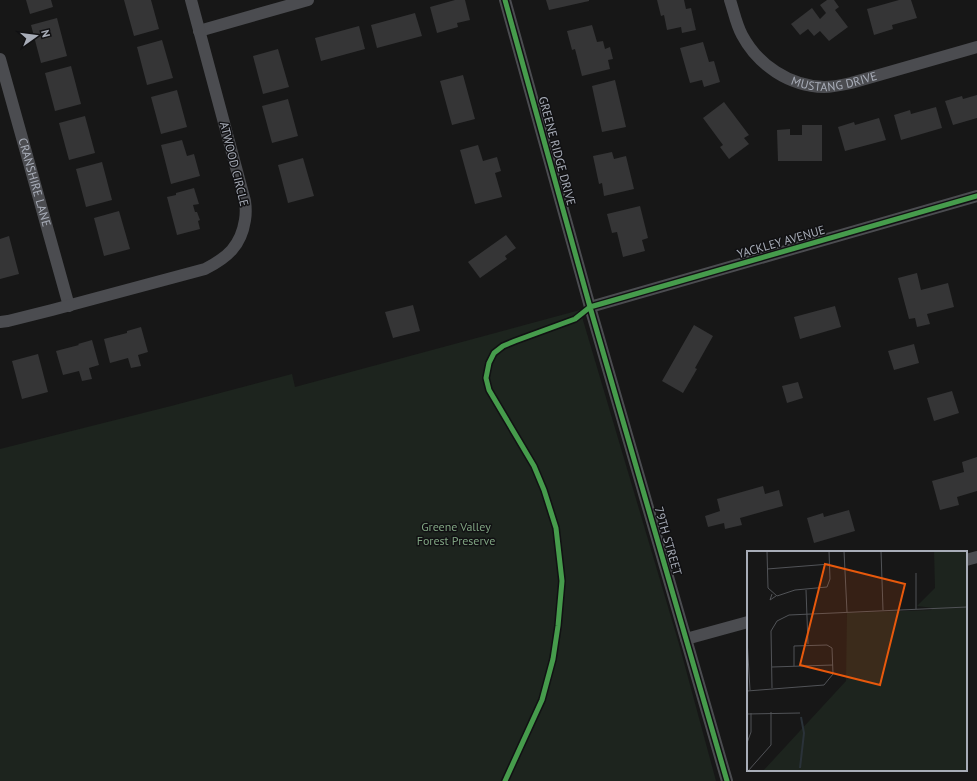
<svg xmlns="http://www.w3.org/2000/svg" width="977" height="781" viewBox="0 0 977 781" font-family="'PT Sans',sans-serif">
  <rect width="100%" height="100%" fill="#171717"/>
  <!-- green -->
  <path fill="#1d241e" d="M580,310l99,334 37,137h-716v-332l171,-43 121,-32 3,13z"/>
  <!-- building -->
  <path fill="#353536" d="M26,0h25l2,7 -23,7z
    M124,0h27l8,29 -25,7z
    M455,0h10l5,20 -13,3 1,4 -21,6 -7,-26z
    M546,0h43v1l-40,9z
    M657,0h27l2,9 5,-1 5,22 -14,3 -1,-6 -14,3 -3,-15 -3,1z
    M827,0h7l5,7 -4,3 13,17 -19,14 -9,-10 -6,5 -6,-7 -8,6 -9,-11 21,-16 8,11 6,-6 -6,-8z
    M899,0h12l6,18 -25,7 1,4 -19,6 -7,-26z
    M415,13l7,23 -45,12 -6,-23z
    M57,18l10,38 -26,7 -10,-38z
    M592,25l5,17 6,-1 2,8 5,-2 3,12 -5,1 2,9 -28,7 -7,-27 -3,1 -5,-19z
    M359,26l6,23 -44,12 -6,-23z
    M162,40l11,38 -26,7 -10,-38z
    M703,42l6,20 5,-1 6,21 -16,5 -2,-7 -12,3 -10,-35z
    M278,49l11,38 -26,7 -10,-38z
    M71,66l10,38 -26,7 -10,-38z
    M463,75l12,44 -23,6 -12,-44z
    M615,80l11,47 -24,5 -10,-46z
    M177,90l10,37 -26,7 -10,-37z
    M977,95v23l-24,7 -8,-24 17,-5 1,3z
    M288,99l10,37 -26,7 -10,-37z
    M724,102l25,33 -5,3 5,6 -20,15 -9,-12 3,-2 -20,-27z
    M936,107l6,21 -41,12 -7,-25 16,-5 1,4z
    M85,116l10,37 -26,7 -10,-37z
    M879,118l7,22 -41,11 -7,-24 16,-5 1,3z
    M802,125h20v36h-44l-1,-31 13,-1v6h12z
    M182,140l5,16 7,-2 6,22 -29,8 -10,-39z
    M478,145l5,16 14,-4 4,14 -6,2 7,24 -27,7 -15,-54z
    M612,152l2,7 12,-3 8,33 -30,7 -2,-13 -3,1 -6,-28z
    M303,158l11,38 -26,7 -10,-38z
    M102,162l10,38 -26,7 -10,-38z
    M194,188l5,16 -6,1 2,7h2l3,8 -2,1 2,8 -23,6 -10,-38 9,-2v-2z
    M640,206l8,32 -6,2 3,11 -22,6 -6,-25 -5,1 -5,-19z
    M119,211l11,38 -26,7 -10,-38z
    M506,235l10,13 -11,8 2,3 -27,19 -12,-16z
    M9,236l10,38 -19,5v-40z
    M917,273l4,17 27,-7 6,24 -27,7 3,10 -13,3 -2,-9 -6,1 -11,-41z
    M413,305l7,26 -27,7 -8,-26z
    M835,306l6,21 -41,12 -6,-22z
    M694,325l19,11 -18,32 2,1 -14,24 -21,-12z
    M141,327l7,25 -10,3 3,11 -10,2 -3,-10 -18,5 -6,-24 23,-6v-2z
    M92,340l7,25 -10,3 3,11 -10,2 -3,-10 -16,4 -7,-24 23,-6 -1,-1z
    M914,344l5,19 -25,7 -6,-19z
    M38,354l10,38 -26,7 -10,-38z
    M798,382l5,16 -16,5 -5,-17z
    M952,391l7,22 -25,8 -7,-23z
    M977,457v34l-20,6 2,8 -19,5 -8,-29 32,-9 -2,-10z
    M763,486l2,8 14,-4 4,16 -43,12 2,7 -17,4 -1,-6 -16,4 -3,-11 15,-5 -3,-12z
    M849,510l6,21 -41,12 -7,-25 16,-5 1,4z"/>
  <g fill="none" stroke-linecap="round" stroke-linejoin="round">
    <!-- street -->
    <g stroke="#4b4c50" stroke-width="12">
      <path d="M505,0l85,307 96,332 41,142"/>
      <path id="s1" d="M730,0c4,12 6,24 12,35 16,30 47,51 82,52 9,0 18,-2 27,-4l126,-36"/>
      <path d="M199,31l109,-31"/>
      <path id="s2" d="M0,59l69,247"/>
      <path d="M590,307l387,-111"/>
      <path d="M0,322l8,-1 44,-11 153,-41c22,-11 36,-23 40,-49 1,-6 1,-12 0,-19l-54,-201"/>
      <path d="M966,560l11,-3"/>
      <path d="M686,639l62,-17"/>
    </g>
    <defs>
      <path id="cycleway" d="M505,0l85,307 96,332 41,142
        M505,781l37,-81 11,-41 5,-33 4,-45 -6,-53 -12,-38 -10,-24 -45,-76 -3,-12 3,-15 5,-10 9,-7 12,-5 60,-22 15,-12 387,-111"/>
    </defs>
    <!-- cycleway casing -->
    <use href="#cycleway" stroke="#111113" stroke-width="8"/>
    <!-- cycleway -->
    <use href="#cycleway" stroke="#469c4c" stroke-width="5"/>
  </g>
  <g text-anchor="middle" stroke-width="3" stroke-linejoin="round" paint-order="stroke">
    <!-- street labels -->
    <g font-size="12" fill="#a8adb8" stroke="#111113">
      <text dy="4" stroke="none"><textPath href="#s1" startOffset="149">MUSTANG DRIVE</textPath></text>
      <text transform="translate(557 151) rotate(75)" y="4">GREENE RIDGE DRIVE</text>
      <text transform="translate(234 164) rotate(76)" y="4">ATWOOD CIRCLE</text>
      <text dy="4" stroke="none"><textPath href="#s2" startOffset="128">CRANSHIRE LANE</textPath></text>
      <text transform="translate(781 242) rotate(-16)" y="4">YACKLEY AVENUE</text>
      <text transform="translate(668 541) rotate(74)" y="4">79TH STREET</text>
    </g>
    <!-- park labels -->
    <g font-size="12" fill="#7fa381" stroke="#111113">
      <text x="456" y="531">Greene Valley<tspan x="456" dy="14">Forest Preserve</tspan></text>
    </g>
  </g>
  <!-- overview -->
  <g transform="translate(747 551)">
    <rect width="220" height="220" fill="#171717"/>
    <path d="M187,0h33v220h-204l83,-90 1,-68 84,-3 2,-2 -16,-2 18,-18z" fill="#1d241e"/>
    <path fill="none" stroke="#2a3239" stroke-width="2" d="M53,217l4,-35 -3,-16"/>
    <path fill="none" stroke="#515357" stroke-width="1" d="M20,0l1,37 9,8 18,-6 32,-3 3,-8 -1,-28M97,0l3,61M134,0l2,59M20,18l63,-5M59,39l2,54M25,43l-2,6 6,-4M169,58v-36M0,88l3,51M25,116l61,-2M25,137l-1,-57 6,-10 12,-6 178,-8M0,140l77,-6 9,-11 -1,-26 -5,-3 -33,1v20M0,163l53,-1M0,192l4,-11v-19M1,220l23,-26v-33"/>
    <path fill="#e8590c" fill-opacity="0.15" stroke="#e8590c" stroke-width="2" d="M78,13l80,20 -25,101 -80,-20z"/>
    <rect width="220" height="220" fill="none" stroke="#a8adb8" stroke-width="2"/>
  </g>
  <!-- north arrow -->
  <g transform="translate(36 36) rotate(76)" stroke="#111113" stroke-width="3" paint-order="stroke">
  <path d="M0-3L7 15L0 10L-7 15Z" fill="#a8adb8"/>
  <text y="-6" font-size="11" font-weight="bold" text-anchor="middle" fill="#a8adb8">N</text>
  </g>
</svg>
